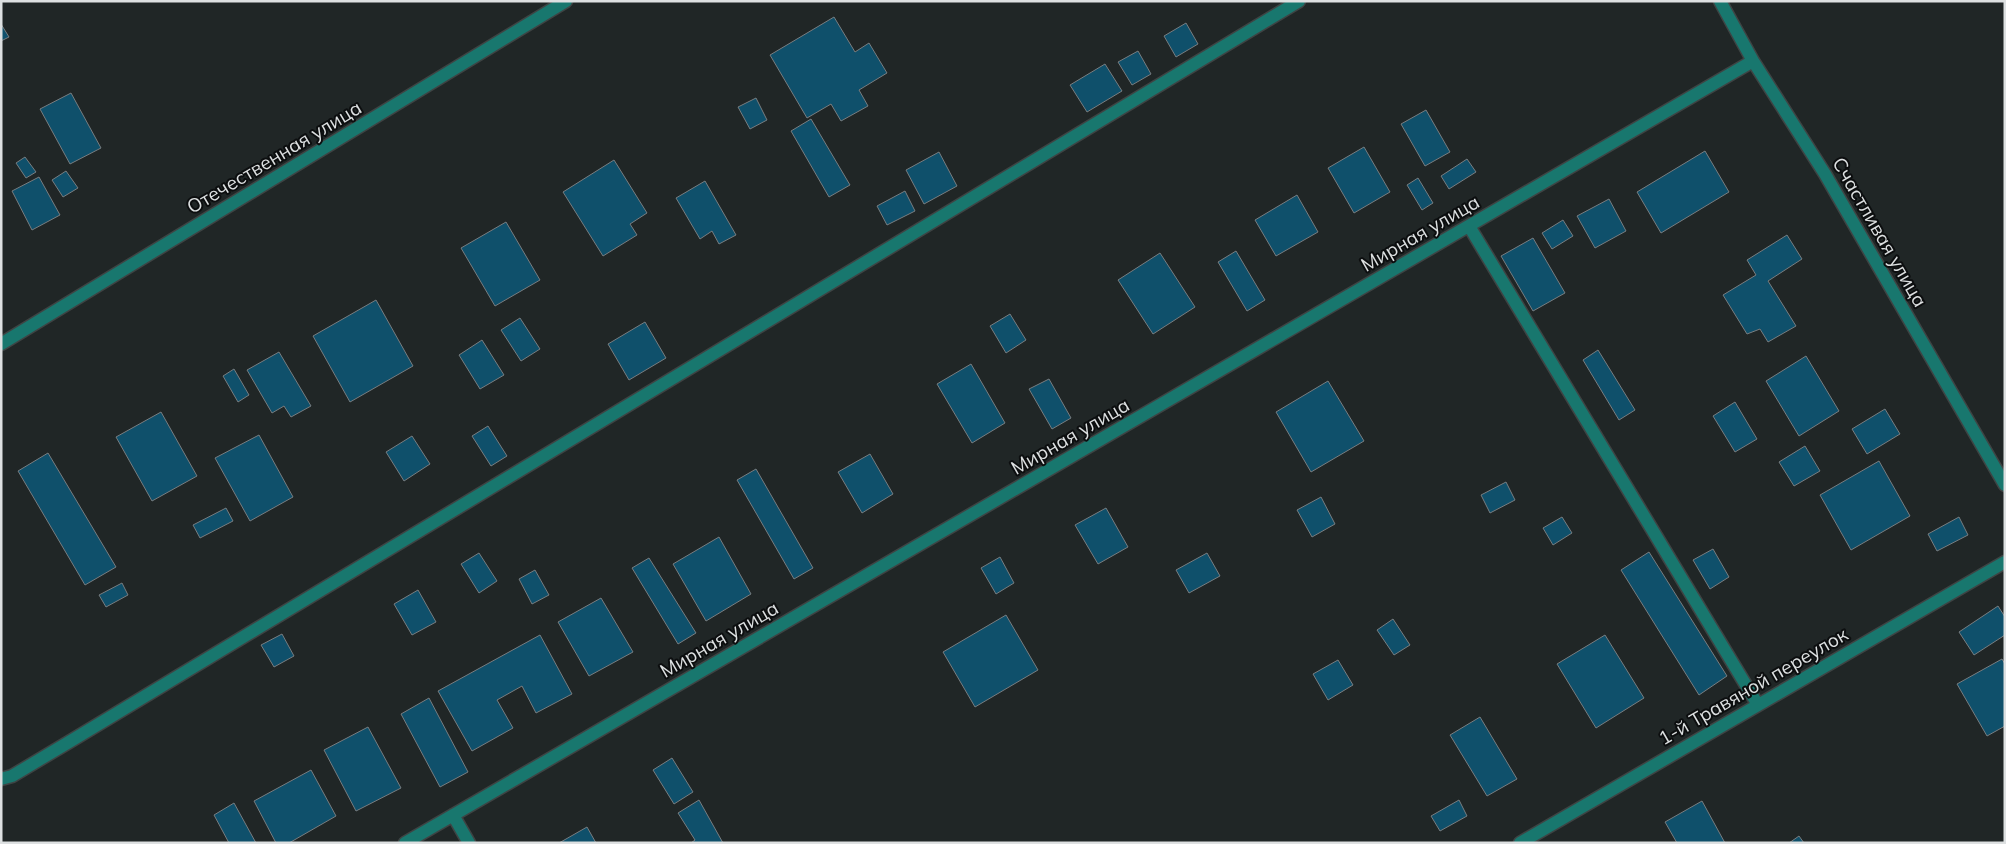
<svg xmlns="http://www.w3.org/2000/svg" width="2006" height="844" viewBox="0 0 2006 844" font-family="Mulish,sans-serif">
  <rect width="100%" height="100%" fill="#202626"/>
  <!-- building -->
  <path fill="#0f506b" stroke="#787d80" d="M834,17l21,35 14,-9 18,30 -28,17 9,16 -27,15 -10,-17 -24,14 -37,-63z
    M1186,23l12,21 -22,13 -12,-21z
    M1,24l8,13 -8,4z
    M1138,51l13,23 -19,11 -14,-23z
    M1105,64l17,27 -35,21 -17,-27z
    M71,93l30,55 -31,16 -30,-55z
    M756,98l11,22 -17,9 -12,-22z
    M1426,110l24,42 -25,14 -24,-42z
    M811,119l39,66 -21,12 -38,-66z
    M1364,147l26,45 -36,21 -26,-45z
    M1705,151l24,41 -68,41 -24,-41z
    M939,152l18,34 -33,18 -18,-34z
    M25,157l11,15 -10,6 -10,-15z
    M1467,159l9,13 -27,17 -8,-13z
    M614,160l33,53 -17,11 7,11 -34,21 -40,-64z
    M66,171l12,17 -15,9 -11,-17z
    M39,177l21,38 -28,15 -20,-39z
    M1418,178l15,25 -11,7 -15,-25z
    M705,181l31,54 -17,9 -7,-13 -12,8 -24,-41z
    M905,191l10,20 -28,14 -10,-19z
    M1297,195l21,37 -42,24 -21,-36z
    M1609,199l17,32 -31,17 -18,-32z
    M1563,220l10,16 -21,13 -10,-16z
    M506,222l34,58 -45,26 -34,-58z
    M1787,235l15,24 -34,22 28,45 -28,16 -8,-13 -13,5 -24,-39 33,-20 -9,-15z
    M1533,238l32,55 -32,18 -32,-55z
    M1236,251l29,49 -18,11 -29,-49z
    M1160,253l35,54 -42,27 -35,-54z
    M376,300l37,66 -63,36 -37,-66z
    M1010,314l16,26 -20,13 -16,-27z
    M520,318l20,31 -19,12 -20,-31z
    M645,322l21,36 -37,22 -21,-36z
    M482,340l22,35 -24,14 -21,-34z
    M1598,350l37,60 -16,10 -36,-60z
    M279,352l32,54 -20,11 -7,-11 -12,7 -25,-43z
    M1806,356l33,55 -40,25 -33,-55z
    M971,364l34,59 -33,20 -35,-59z
    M234,369l15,26 -11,7 -15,-26z
    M1049,379l22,39 -19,11 -23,-40z
    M1328,381l36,60 -53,31 -35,-60z
    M1735,402l22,37 -22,13 -22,-36z
    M1885,409l15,25 -33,20 -15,-25z
    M161,412l36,64 -45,25 -36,-64z
    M488,426l19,30 -16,10 -19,-30z
    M259,435l34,62 -43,24 -35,-63z
    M412,436l18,28 -26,17 -18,-29z
    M1805,446l15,25 -26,15 -15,-24z
    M48,453l68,114 -31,18 -67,-114z
    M870,454l23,40 -31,19 -24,-41z
    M1879,461l31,55 -59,34 -31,-55z
    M756,469l57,99 -19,11 -57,-99z
    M1506,482l9,18 -25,13 -9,-18z
    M1321,497l14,27 -23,13 -15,-27z
    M226,508l7,13 -33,17 -7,-13z
    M1106,508l22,39 -30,17 -23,-39z
    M1562,517l10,16 -19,12 -10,-17z
    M1959,517l9,18 -31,16 -9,-17z
    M719,537l32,57 -45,27 -33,-57z
    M1713,549l16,28 -19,12 -17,-29z
    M1649,552l78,124 -28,19 -78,-125z
    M479,553l18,28 -18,12 -18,-29z
    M1207,553l13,23 -31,17 -13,-23z
    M1000,557l14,26 -18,11 -15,-26z
    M649,558l47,75 -18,11 -46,-76z
    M535,570l14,25 -17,9 -13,-25z
    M122,583l6,12 -22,12 -7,-12z
    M418,590l18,32 -24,13 -18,-31z
    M601,598l32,54 -44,24 -31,-54z
    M1998,606l7,11v18l-31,20 -15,-23z
    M1006,615l32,55 -63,37 -32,-55z
    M1393,619l17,26 -16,10 -17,-25z
    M282,634l12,22 -20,11 -13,-22z
    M540,635l32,59 -36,19 -14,-27 -25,14 16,28 -41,23 -34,-60z
    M1605,635l39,63 -48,30 -39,-64z
    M2002,659l3,5v62l-18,10 -30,-52z
    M1338,660l15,25 -25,15 -15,-26z
    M429,698l39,74 -28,15 -39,-73z
    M1480,717l37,62 -30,17 -37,-61z
    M368,727l33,61 -45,23 -32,-61z
    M672,758l21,34 -19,12 -21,-34z
    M311,770l25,46 -47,27h-13l-22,-42z
    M699,800l24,43h-32l4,-3 -17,-27z
    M1459,800l8,16 -27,15 -9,-15z
    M1702,801l23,42h-48l-12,-21z
    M234,803l22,40h-27l-15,-28z
    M587,827l9,16h-37z
    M1799,836l5,7h-15z"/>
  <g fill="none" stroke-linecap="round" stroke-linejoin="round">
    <defs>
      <path id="minor" d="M1720,1l33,60 72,113 180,311
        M1469,226l289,479
        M1,344l565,-343
        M1,779l11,-3 57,-34 1230,-741
        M453,815l16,28
        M405,843l1348,-782
        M1520,843l485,-281"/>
    </defs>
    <!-- minor casing -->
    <use href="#minor" stroke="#3e4444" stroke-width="15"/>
    <!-- minor -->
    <use href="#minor" stroke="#18776e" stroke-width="12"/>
  </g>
  <g text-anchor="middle" stroke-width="4" stroke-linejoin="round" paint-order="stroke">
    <!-- street labels -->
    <g font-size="19" fill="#dde0e1" stroke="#0c0e0f">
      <text transform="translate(274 157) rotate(-31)" y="7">Отечественная улица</text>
      <text transform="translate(1880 232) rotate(60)" y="7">Счастливая улица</text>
      <text transform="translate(1420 233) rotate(-30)" y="7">Мирная улица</text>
      <text transform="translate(1070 436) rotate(-30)" y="7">Мирная улица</text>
      <text transform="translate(719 639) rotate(-30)" y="7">Мирная улица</text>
      <text transform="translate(1753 686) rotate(-30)" y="7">1-й Травяной переулок</text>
    </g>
  </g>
  <!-- border -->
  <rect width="2006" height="844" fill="none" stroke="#dde0e1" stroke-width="5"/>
</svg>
